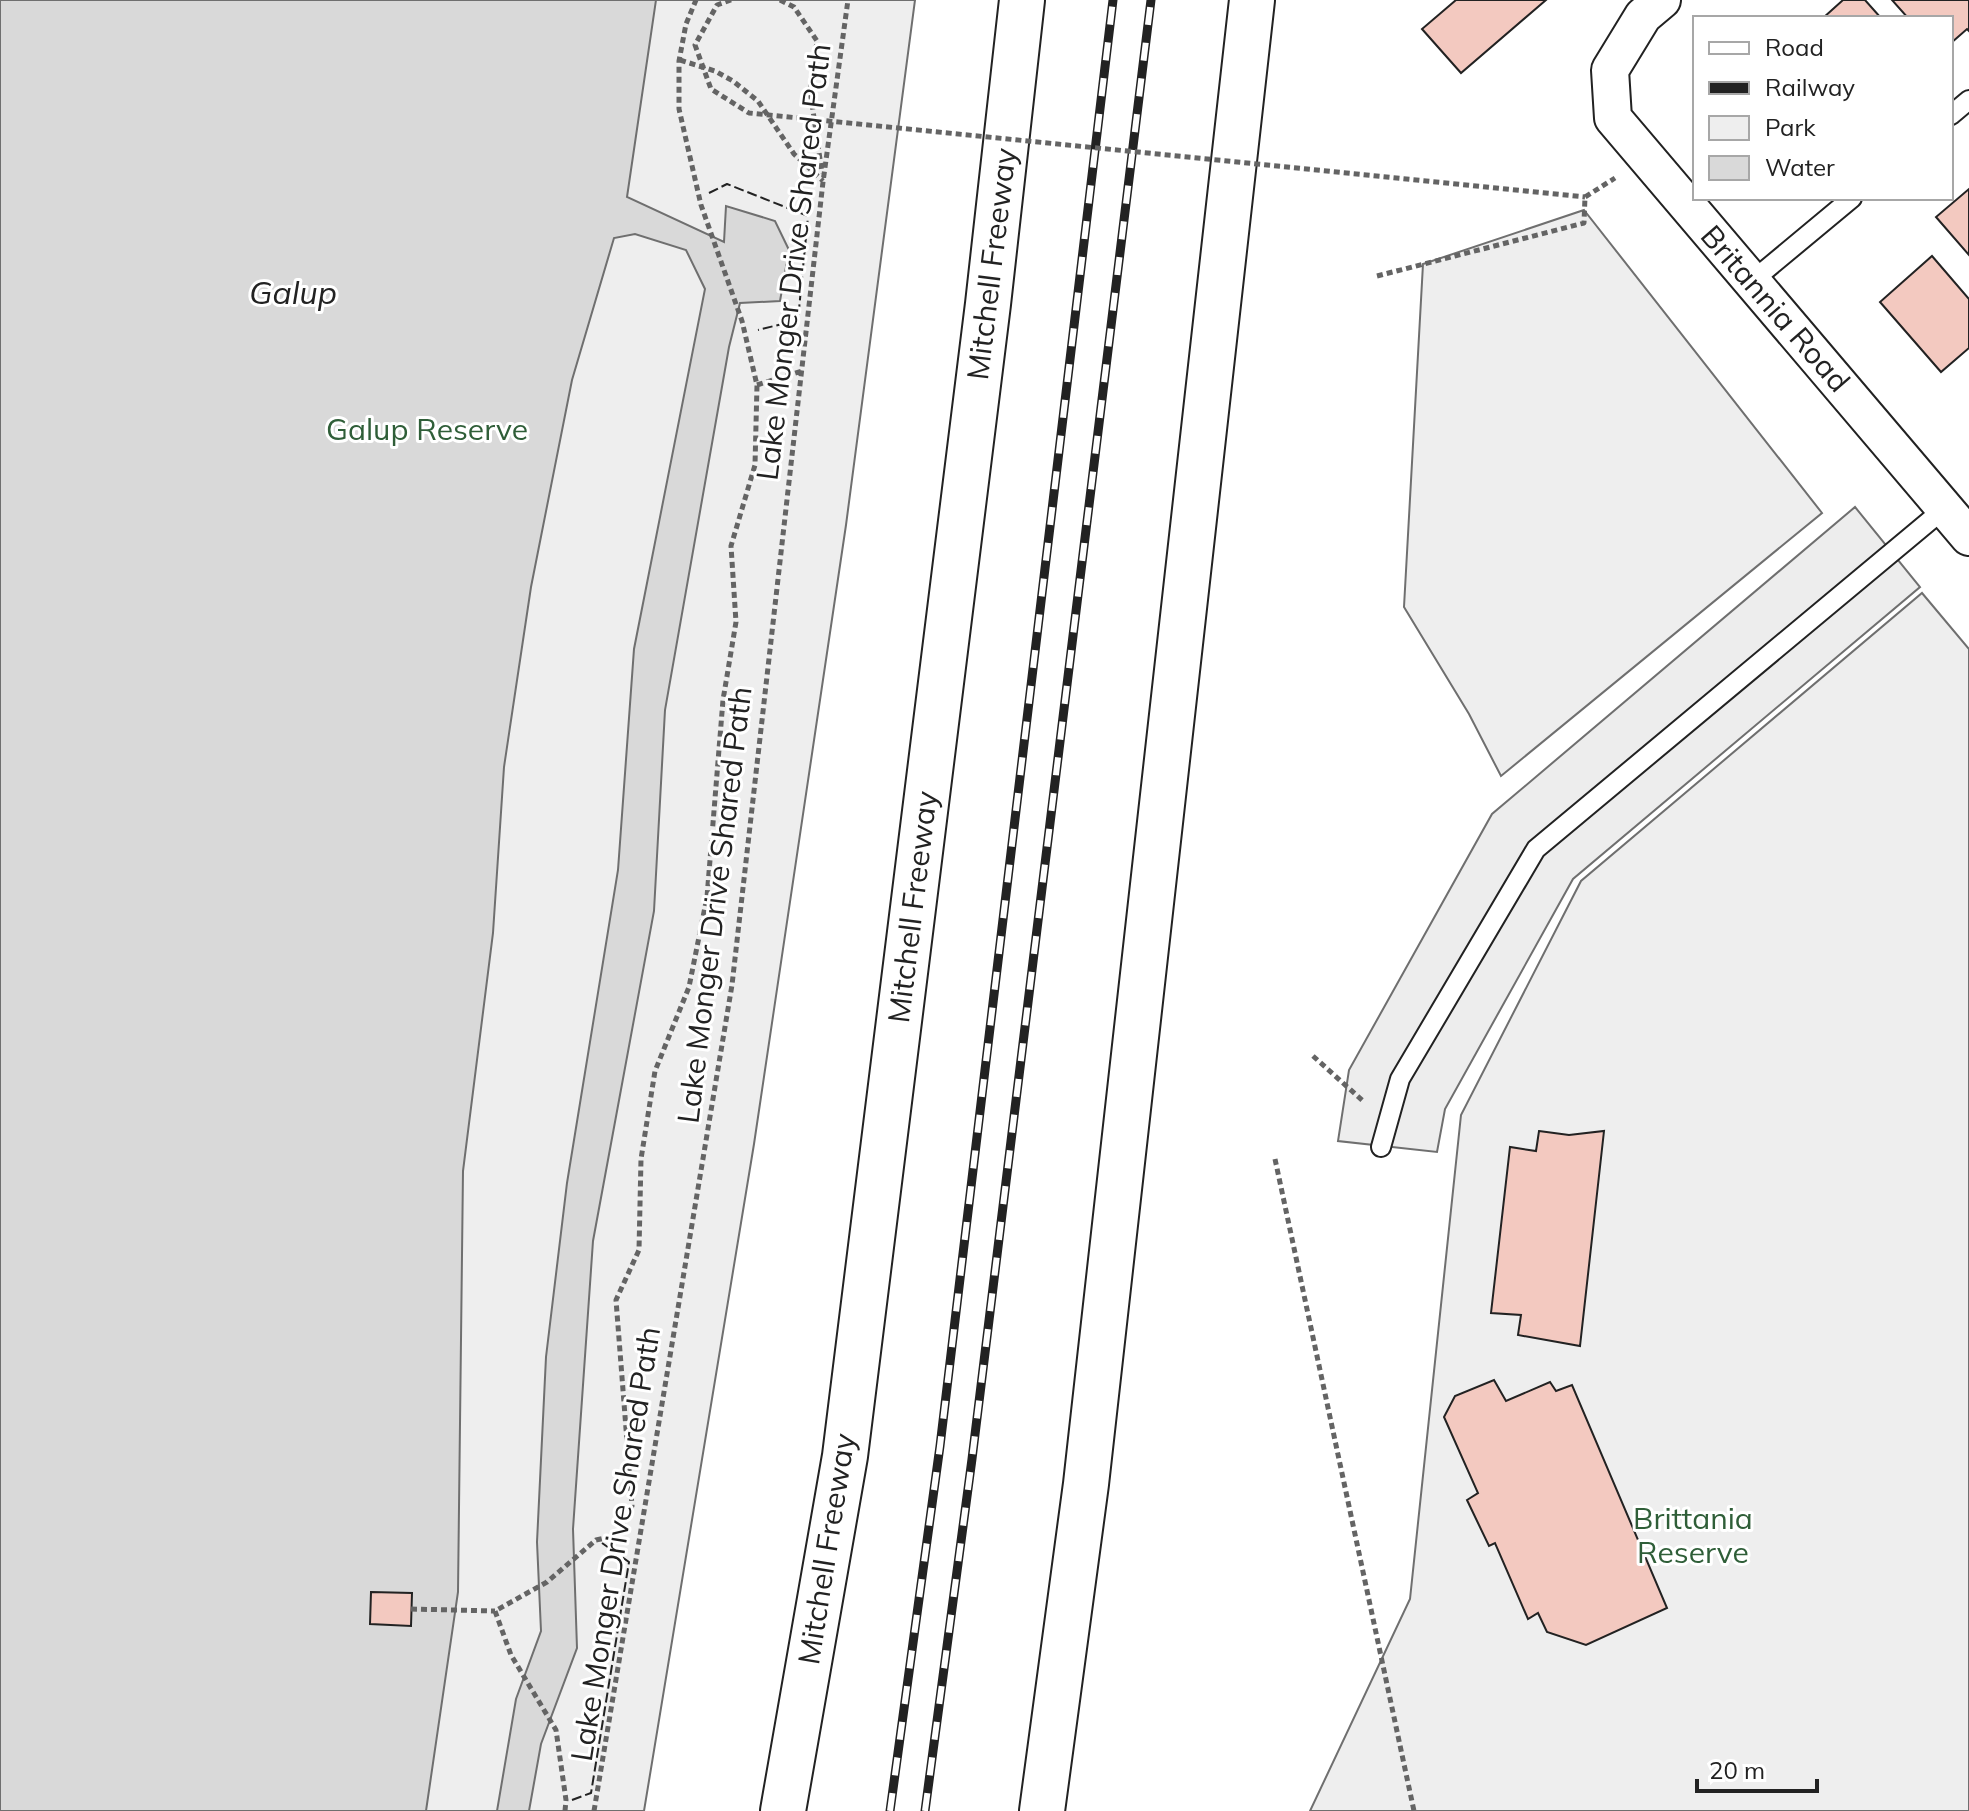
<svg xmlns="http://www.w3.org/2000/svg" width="1969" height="1811" viewBox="0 0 1969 1811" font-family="Mulish,sans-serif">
  <rect width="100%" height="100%" fill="#fff"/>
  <!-- green -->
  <path fill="#eee" stroke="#6f6f6f" stroke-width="2" d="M0,0h915l-69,525 -92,619 -110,667h-644z
    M1584,210l238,303 -321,263 -32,-62 -65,-107 19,-343z
    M1922,593l47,56v1162h-659l100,-212 51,-484 120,-234z"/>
  <!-- parking -->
  <path fill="#ededed" stroke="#6f6f6f" stroke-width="2" d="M1855,507l65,80 -347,292 -128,230 -8,43 -99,-11 11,-71 143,-256z"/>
  <!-- water -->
  <path fill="#d9d9d9" stroke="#6f6f6f" stroke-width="2" d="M0,0h656l-29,197 97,45 2,-36 49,15 14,29 -9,51 -40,2 -11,44 -64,363 -11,201 -61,330 -20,288 4,119 -36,96 -12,67h-32l19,-112 25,-68 -4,-89 9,-185 21,-174 51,-313 16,-221 71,-360 -19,-39 -51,-16 -21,4 -42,142 -41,207 -27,180 -11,166 -30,238 -5,421 -32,219h-426z"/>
  <!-- building -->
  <path fill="#f3c9c0" stroke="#222" stroke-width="2" d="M1456,0h90l-85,73 -39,-44z
    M1843,0h22l16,18h-58z
    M1892,0h77v31l-2,-2 -16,14v-25h-43z
    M1969,189v66l-33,-38z
    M1932,256l37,43v49l-28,24 -61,-70z
    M1539,1131l30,4 35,-4 -24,215 -62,-11 3,-20 -30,-2 19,-166 26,4z
    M1494,1380l12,21 44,-19 6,9 16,-6 95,223 -81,37 -39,-13 -9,-19 -10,6 -33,-76 -6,3 -22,-46 11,-7 -34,-76 11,-21z
    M371,1592l41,1 -1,33 -41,-2z"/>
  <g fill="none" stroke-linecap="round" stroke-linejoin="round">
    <defs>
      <path id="lane" d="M1951,115l18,-15
        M1751,282l101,-84
        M1381,1147l19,-68 136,-230 409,-341"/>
      <path id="street" d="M1662,0l-19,16 -33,54 3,48 356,419"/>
      <path id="highway" d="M783,1811l62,-355 143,-1152 34,-304
        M1042,1811l44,-327 166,-1484"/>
    </defs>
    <!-- lane casing -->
    <use href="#lane" stroke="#222" stroke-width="22"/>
    <!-- street casing -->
    <use href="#street" stroke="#222" stroke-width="40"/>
    <!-- highway casing -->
    <use href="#highway" stroke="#222" stroke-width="48"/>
    <!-- path -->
    <path stroke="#646464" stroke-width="5" stroke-dasharray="6 4" stroke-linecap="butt" d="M780,0l14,7 23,34 -7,49 12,83
      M680,60l35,11 18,10 25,20 36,53 29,27
      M1377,276l207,-53 1,-26 30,-19
      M757,385l45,-14
      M1313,1056l50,45
      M1275,1159l139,652
      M411,1609l84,2
      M565,1811l1,-11 -10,-70 -45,-75 -16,-44 52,-29 49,-42 22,-5 14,-29 -16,-206 23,-50 2,-91 14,-88 34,-84 18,-90 16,-197 13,-78 -5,-76 24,-81 2,-80 -15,-64 -41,-116 -22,-96v-48l7,-37 10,-24
      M594,1811l138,-826 91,-803 25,-182"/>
    <!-- lane -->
    <use href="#lane" stroke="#fff" stroke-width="18"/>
    <!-- street -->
    <use href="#street" stroke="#fff" stroke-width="36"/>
    <!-- highway -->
    <use href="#highway" stroke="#fff" stroke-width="44"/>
    <defs>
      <path id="rail" d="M890,1811l50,-365 173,-1446
        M925,1811l47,-352 179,-1459"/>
    </defs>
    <!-- rail casing -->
    <use href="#rail" stroke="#222" stroke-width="9"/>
    <!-- rail -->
    <use href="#rail" stroke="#fff" stroke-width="6" stroke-dasharray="18" stroke-linecap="butt"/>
    <!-- path-bridge -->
    <path stroke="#646464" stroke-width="5" stroke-dasharray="6 4" stroke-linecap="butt" d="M731,0l-14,5 -22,40 16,44 38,24 836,84"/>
    <!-- fence -->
    <path stroke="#222" stroke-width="2" stroke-dasharray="10 4" stroke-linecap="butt" d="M709,193l18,-9 81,32 -10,104 -40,10
      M572,1800l19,-7 38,-231 -27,-19"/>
  </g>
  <g text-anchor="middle" stroke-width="6" stroke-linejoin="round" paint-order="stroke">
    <!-- street labels -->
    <g font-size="30" fill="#222" stroke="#fff">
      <text transform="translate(794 262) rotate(-83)" y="10">Lake Monger Drive Shared Path</text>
      <text transform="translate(992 264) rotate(-83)" y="10">Mitchell Freeway</text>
      <text transform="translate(1775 309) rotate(49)" y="10">Britannia Road</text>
      <text transform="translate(715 905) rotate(-83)" y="10">Lake Monger Drive Shared Path</text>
      <text transform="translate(913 907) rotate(-83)" y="10">Mitchell Freeway</text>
      <text transform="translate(616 1544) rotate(-81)" y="10">Lake Monger Drive Shared Path</text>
      <text transform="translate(827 1549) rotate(-81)" y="10">Mitchell Freeway</text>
    </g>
    <!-- park labels -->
    <g font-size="30" fill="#2f5e38" stroke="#fff">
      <text x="427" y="440">Galup Reserve</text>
      <text x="1693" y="1529">Brittania<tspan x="1693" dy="34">Reserve</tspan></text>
    </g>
    <!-- water labels -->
    <g font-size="32" font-style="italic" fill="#222" stroke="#fff">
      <text x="293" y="304">Galup</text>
    </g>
  </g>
  <!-- legend -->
  <rect x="1693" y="16" width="260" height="184" fill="#ffffff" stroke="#a7a7a7" stroke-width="2"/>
  <rect x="1709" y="42" width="40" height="12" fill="#ffffff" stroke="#a7a7a7" stroke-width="2"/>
  <text x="1765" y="56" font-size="24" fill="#222222">Road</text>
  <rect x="1709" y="82" width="40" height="12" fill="#222222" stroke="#a7a7a7" stroke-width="2"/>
  <text x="1765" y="96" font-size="24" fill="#222222">Railway</text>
  <rect x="1709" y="116" width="40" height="24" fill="#eeeeee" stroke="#a7a7a7" stroke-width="2"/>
  <text x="1765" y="136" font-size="24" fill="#222222">Park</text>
  <rect x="1709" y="156" width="40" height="24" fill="#d9d9d9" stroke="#a7a7a7" stroke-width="2"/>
  <text x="1765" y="176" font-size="24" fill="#222222">Water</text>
  <!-- scale -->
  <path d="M1697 1779v12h120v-12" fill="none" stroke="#222222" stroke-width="4"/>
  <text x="1709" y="1779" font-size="24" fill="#222222" stroke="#ffffff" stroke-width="6" paint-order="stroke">20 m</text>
</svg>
